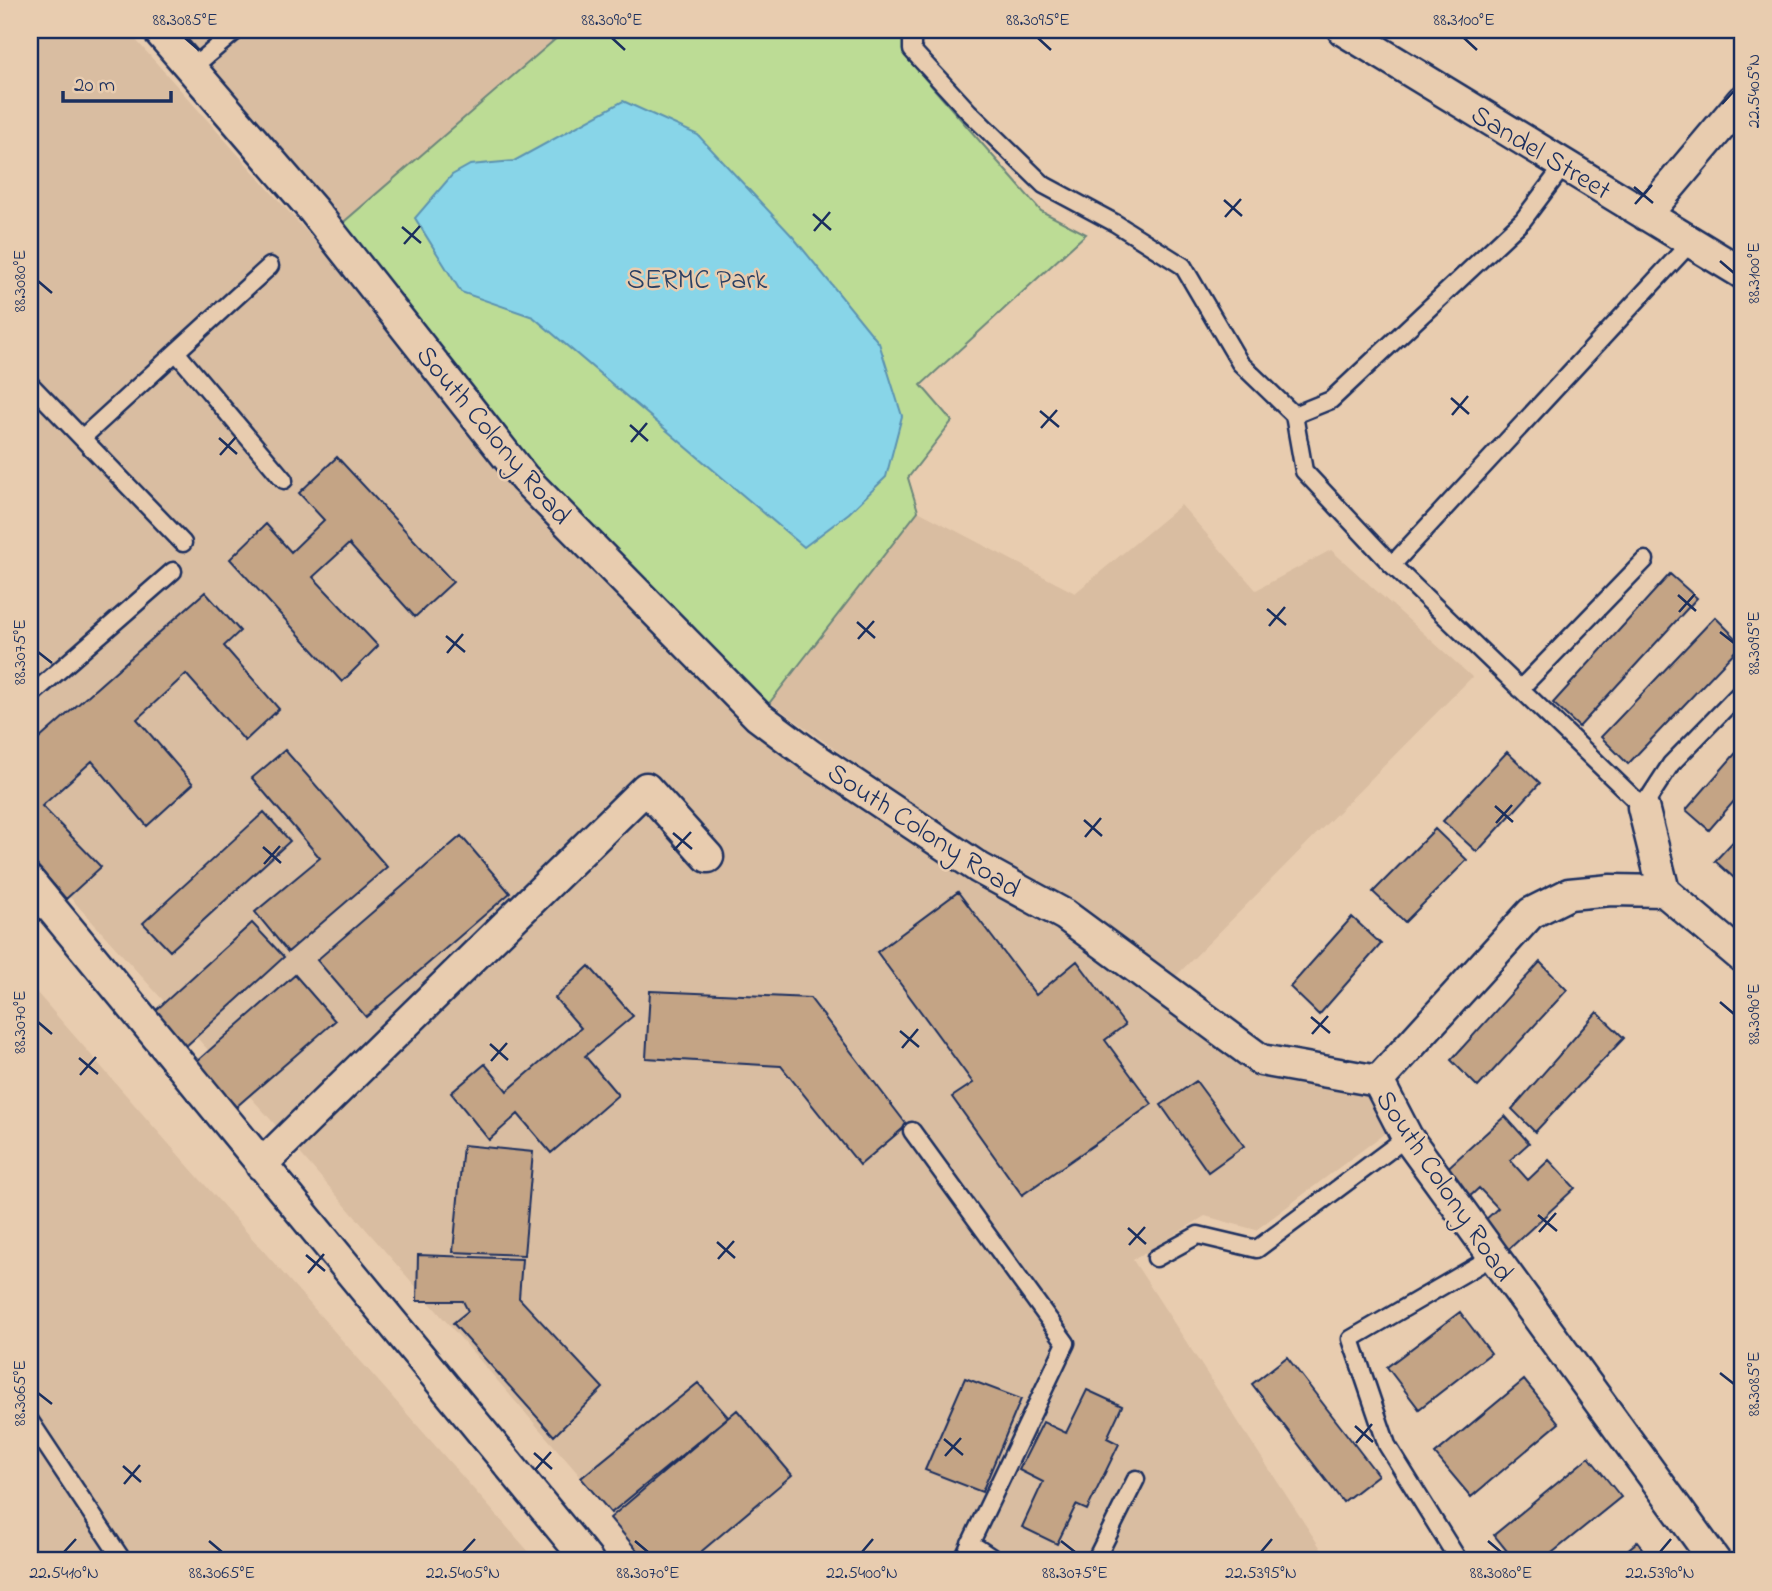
<svg xmlns="http://www.w3.org/2000/svg" width="1772" height="1591" viewBox="0 0 1772 1591" font-family="'Indie Flower',sans-serif">
  <rect width="100%" height="100%" fill="#e8ccaf"/>
  <filter id="ink" filterUnits="userSpaceOnUse"><feTurbulence type="fractalNoise" baseFrequency=".0143" numOctaves="2"/><feDisplacementMap in="SourceGraphic" scale="14" xChannelSelector="R" yChannelSelector="G"/><feConvolveMatrix kernelMatrix="1 2 1 2 8 2 1 2 1" color-interpolation-filters="sRGB"/></filter>
  <g filter="url(#ink)">
    <!-- built -->
    <path fill="#d9bda1" d="M38,30h89l618,694 296,191 218,155 110,18 24,39 -137,103 -51,-14 -72,44 196,301h-675l-389,-448 -235,-260v-810z
      M175,30h391l-228,197z
      M1181,505l75,85 75,-40 141,127 -300,303 -177,-114 -225,-164 148,-191 157,82z
      M30,985l123,141 384,435h-507z"/>
    <!-- green -->
    <path fill="#bcdc95" stroke="#6c867a" stroke-width="2" d="M566,30h335l6,28 134,153 45,23 -165,151 31,36 -44,57 10,33 -151,195 -232,-232 -197,-247z"/>
    <!-- water -->
    <path fill="#88d5e8" stroke="#5c93b1" stroke-width="2" d="M623,101l75,34 95,102 86,106 23,73 -16,61 -37,36 -45,34 -271,-230 -72,-25 -46,-74 37,-43 18,-10 44,-4z"/>
    <!-- building -->
    <path fill="#c4a485" stroke="#1b2f5e" stroke-width="2" d="M337,457l116,125 -38,35 -66,-73 -36,33 65,69 -36,36 -112,-123 36,-35 25,28 33,-32 -25,-27z
      M1670,574l27,24 -118,129 -26,-24z
      M205,592l35,39 -16,15 55,63 -34,32 -59,-67 -49,45 56,65 -46,42 -55,-65 -50,45 59,61 -35,32 -36,-42v-110z
      M1715,617l27,27 -114,120 -27,-27z
      M1742,746v46l-33,38 -23,-20z
      M285,750l102,117 -99,85 -33,-40 65,-54 -68,-80z
      M1507,752l33,31 -63,69 -34,-31z
      M264,812l26,29 -120,110 -27,-28z
      M1435,829l32,31 -62,62 -32,-30z
      M1742,832v53l-27,-24z
      M461,836l49,57 -144,124 -49,-57z
      M958,892l78,103 41,-34 48,64 -20,15 47,64 -130,91 -70,-98 21,-14 -96,-131z
      M1352,917l29,27 -62,71 -29,-28z
      M252,923l32,34 -99,90 -31,-35z
      M1540,962l27,28 -89,97 -27,-27z
      M589,966l44,50 -48,40 33,39 -67,58 -33,-39 -29,26 -38,-47 34,-29 22,27 74,-63 -26,-30z
      M295,975l40,46 -99,86 -40,-45z
      M650,991l160,7 97,127 -47,40 -79,-99 -135,-8z
      M1597,1012l27,26 -89,94 -23,-23z
      M1196,1081l48,65 -36,26 -47,-67z
      M1505,1116l24,27 -19,17 18,20 21,-20 26,28 -68,63 -26,-27 17,-16 -19,-20 -13,12 -24,-27z
      M463,1145l70,7 -9,103 -71,-3z
      M418,1255l104,4 -3,39 84,90 -49,48 -101,-113 15,-12 -5,-10h-46z
      M1460,1312l31,41 -72,56 -32,-42z
      M1287,1357l91,118 -35,27 -91,-118z
      M965,1378l56,21 -39,93 -57,-22z
      M1524,1380l35,43 -88,74 -36,-43z
      M698,1383l30,34 -117,96 -30,-35z
      M1087,1390l35,16 -15,32 12,6 -32,66 -11,-5 -19,39 -35,-17 21,-45 -24,-12 24,-48 23,11z
      M737,1410l55,65 -102,86h-44l-36,-43z
      M1589,1457l32,40 -79,64h-27l-21,-26z
      M1637,1542l15,19h-38z"/>
    <g fill="none" stroke-linecap="round" stroke-linejoin="round">
      <defs>
        <path id="lane" d="M912,30v20l57,62 75,73 71,38 68,43 57,97 54,52 10,56 88,94 251,242 28,-43 71,-73
          M192,68l45,-38
          M176,352l108,128
          M30,384l153,159
          M1294,415l37,-15 192,-180 42,-56
          M82,438l188,-172
          M1392,565l299,-323
          M1520,689l125,-129
          M30,696l143,-125
          M912,1131l154,212 -104,218
          M1156,1258l42,-23 59,14 150,-112
          M30,1421l93,140
          M970,1543l27,18
          M1095,1561l41,-82
          M1459,1561l-72,-116 -36,-106 141,-82"/>
        <path id="street" d="M158,30l155,180 211,268 234,238 52,39 169,113 86,47 196,145 117,21 29,56 308,424
          M1343,30l399,243
          M1646,215l96,-114
          M1643,807l21,84 78,66
          M30,882l558,679
          M1378,1081l153,-168 38,-19 42,-4 53,1
          M261,1165l385,-377 62,69"/>
      </defs>
      <!-- lane casing -->
      <use href="#lane" stroke="#1b2f5e" stroke-width="21"/>
      <!-- street casing -->
      <use href="#street" stroke="#1b2f5e" stroke-width="35"/>
      <!-- lane -->
      <use href="#lane" stroke="#e8ccaf" stroke-width="16"/>
      <!-- street -->
      <use href="#street" stroke="#e8ccaf" stroke-width="30"/>
    </g>
  </g>
  <!-- ticks -->
  <path fill="none" stroke="#1b2f5e" stroke-width="2.5" d="M185,38l14,12M612,38l13,12M1038,38l13,12M1464,38l13,12M1722,104l12,-13M1634,187l19,16M1224,200l18,16M1635,204l17,-19M813,214l18,16M1225,217l16,-18M402,227l19,16M814,231l16,-19M404,244l16,-18M1720,261l14,12M38,281l14,12M1451,398l18,16M1040,411l19,16M1452,415l16,-19M630,425l18,16M1041,428l16,-18M219,438l18,16M631,442l16,-19M220,455l16,-18M1678,595l18,16M1267,609l19,16M1679,612l16,-18M857,622l18,16M1269,626l16,-19M1720,632l14,11M446,636l19,16M858,639l16,-18M38,652l14,11M447,653l16,-19M1495,806l18,16M1084,820l18,16M1496,823l16,-18M673,833l19,16M1085,837l16,-19M263,847l18,16M674,850l17,-18M264,864l16,-18M1720,1002l14,12M1311,1017l19,16M38,1022l14,12M900,1031l19,16M1312,1034l16,-18M490,1044l18,16M902,1048l16,-19M79,1058l19,16M491,1061l16,-18M80,1075l16,-18M1538,1215l19,16M1128,1228l18,16M1539,1232l17,-19M717,1242l18,16M1129,1245l16,-18M306,1255l19,16M718,1259l16,-18M308,1273l16,-19M1720,1373l14,11M38,1393l14,11M1355,1426l18,16M944,1439l19,16M1356,1443l16,-19M534,1453l18,16M945,1456l16,-18M123,1466l18,16M535,1470l16,-18M124,1484l16,-19M209,1541l13,11M635,1541l13,11M1061,1541l14,11M1488,1541l13,11M64,1552l12,-13M463,1552l12,-13M862,1552l11,-13M1261,1552l11,-13M1660,1552l11,-13"/>
  <g text-anchor="middle" stroke-width="5" stroke-linejoin="round" paint-order="stroke">
    <!-- street labels -->
    <g font-size="28" fill="#1b2f5e" stroke="#e8ccaf">
      <text transform="translate(1542 151) rotate(31)" y="10">Sandel Street</text>
      <text transform="translate(495 434) rotate(50)" y="10">South Colony Road</text>
      <text transform="translate(925 829) rotate(33)" y="10">South Colony Road</text>
      <text transform="translate(1446 1185) rotate(56)" y="10">South Colony Road</text>
    </g>
    <!-- park labels -->
    <g font-size="28" fill="#2b4064" stroke="#e8ccaf">
      <text x="697" y="288">SERMC Park</text>
    </g>
  </g>
  <!-- margin -->
  <rect width="1772" height="1591" fill="none" stroke="#e8ccaf" stroke-width="77"/>
  <!-- scale -->
  <path d="M63 91v10h108v-10" fill="none" stroke="#1b2f5e" stroke-width="3.5"/>
  <text x="74" y="91" font-size="21" fill="#1b2f5e" stroke="#e8ccaf" stroke-width="5" paint-order="stroke">20 m</text>
  <rect x="38" y="38" width="1696" height="1514" fill="none" stroke="#1b2f5e" stroke-width="2.5"/>
  <g font-size="18" text-anchor="middle" fill="#1b2f5e">
    <text x="185" y="25">88.3085°E</text>
    <text x="612" y="25">88.3090°E</text>
    <text x="1038" y="25">88.3095°E</text>
    <text x="1464" y="25">88.3100°E</text>
    <text transform="translate(1753 91) rotate(-90)" y="6">22.5405°N</text>
    <text transform="translate(1753 273) rotate(-90)" y="6">88.3100°E</text>
    <text transform="translate(19 281) rotate(-90)" y="6">88.3080°E</text>
    <text transform="translate(1753 643) rotate(-90)" y="6">88.3095°E</text>
    <text transform="translate(19 652) rotate(-90)" y="6">88.3075°E</text>
    <text transform="translate(1753 1014) rotate(-90)" y="6">88.3090°E</text>
    <text transform="translate(19 1022) rotate(-90)" y="6">88.3070°E</text>
    <text transform="translate(1753 1384) rotate(-90)" y="6">88.3085°E</text>
    <text transform="translate(19 1393) rotate(-90)" y="6">88.3065°E</text>
    <text x="64" y="1578">22.5410°N</text>
    <text x="222" y="1578">88.3065°E</text>
    <text x="463" y="1578">22.5405°N</text>
    <text x="648" y="1578">88.3070°E</text>
    <text x="862" y="1578">22.5400°N</text>
    <text x="1075" y="1578">88.3075°E</text>
    <text x="1261" y="1578">22.5395°N</text>
    <text x="1501" y="1578">88.3080°E</text>
    <text x="1660" y="1578">22.5390°N</text>
  </g>
</svg>
